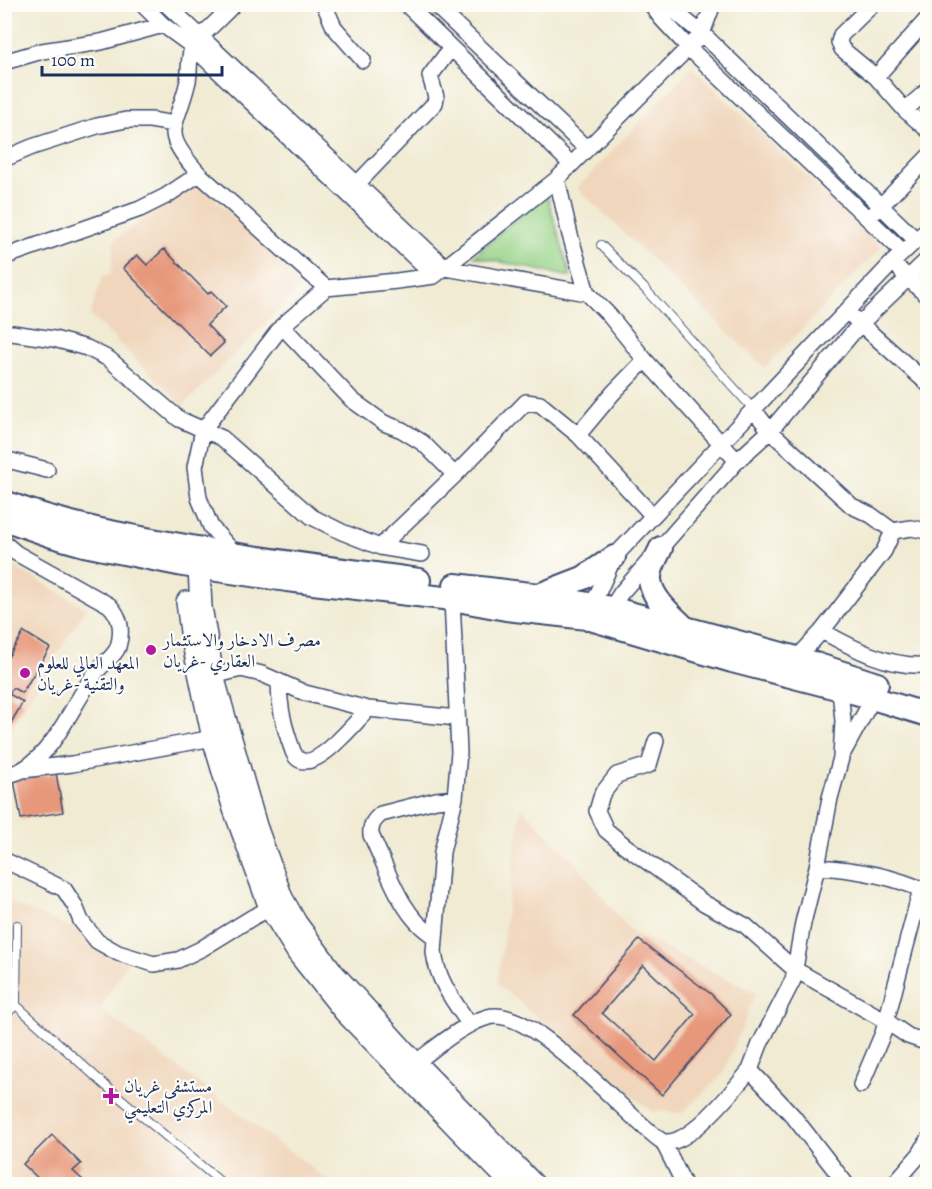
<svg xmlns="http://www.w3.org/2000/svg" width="932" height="1189" viewBox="0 0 932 1189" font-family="Alegreya,Amiri,serif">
  <rect width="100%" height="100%" fill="#fdfcf7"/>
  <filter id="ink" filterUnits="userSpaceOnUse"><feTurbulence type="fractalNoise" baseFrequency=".0167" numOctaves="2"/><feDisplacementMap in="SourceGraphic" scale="12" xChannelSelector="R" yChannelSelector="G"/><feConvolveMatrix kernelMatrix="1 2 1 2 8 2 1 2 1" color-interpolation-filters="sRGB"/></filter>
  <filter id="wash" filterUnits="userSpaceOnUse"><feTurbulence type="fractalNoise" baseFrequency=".008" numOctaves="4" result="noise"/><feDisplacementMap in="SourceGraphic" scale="24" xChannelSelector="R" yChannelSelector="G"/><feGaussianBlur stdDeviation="1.35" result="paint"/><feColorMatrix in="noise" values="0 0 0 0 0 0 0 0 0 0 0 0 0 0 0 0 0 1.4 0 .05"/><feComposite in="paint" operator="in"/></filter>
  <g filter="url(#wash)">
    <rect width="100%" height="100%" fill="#f1ebd3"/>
    <!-- built -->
    <path fill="#f0d6bc" d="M692,67l189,180 -116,121 -188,-180z
      M197,182l109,101 -123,123 -93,-91 13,-39 8,-1 3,-35z
      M5,561l81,47 -81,130z
      M521,807l53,54 56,70 126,62 -33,81 -41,39 -31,-2 -154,-127z
      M4,900l129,53 -33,56 233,175h-328z"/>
    <!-- green -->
    <path fill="#95d185" stroke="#588072" stroke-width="1.5" d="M546,192l25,85 -97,-21z"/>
    <g id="blocks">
      <!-- building -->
      <path fill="#e7977a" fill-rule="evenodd" d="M164,249l44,45 3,-3 15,15 -19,19 17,18 -14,13 -87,-88 14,-13 10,10z
        M24,632l26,16 -28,45 -9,-5 -4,6 14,8 -18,31 -1,-70z
        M56,773l7,39 -42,7 -7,-39z
        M639,940l72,54 20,20 -69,81 -88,-80zM643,965l52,49 -39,47 -54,-48z
        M52,1135l29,29 -8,7 11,10 -3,3h-37l-21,-20z"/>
    </g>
  </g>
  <g filter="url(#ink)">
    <use href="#blocks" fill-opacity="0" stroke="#3b4b70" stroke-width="1.5"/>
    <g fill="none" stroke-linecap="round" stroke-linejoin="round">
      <defs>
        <path id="service" d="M601,245l44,44 109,121
          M16,1005l1,-80
          M4,1016l12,-11 90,81 117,98"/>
        <path id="minor" d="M142,4l21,21 29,21 242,230
          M166,4l280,264 141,25
          M234,4c-12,13 -30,28 -40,41 -6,8 -4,26 -6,36 -12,51 -29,48 11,93l127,114 71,-7 37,-5 123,-97 13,56 17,58 22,22 36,45 92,101
          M324,4l10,23 29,33
          M406,4l165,160
          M434,4l153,145
          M651,4l10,14 28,30 214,204
          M666,4l41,34 209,202
          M873,4l-32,31 -2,7 3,7 34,28
          M928,18l-52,59 29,33 23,20
          M4,62l38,-11 59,-9 62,-17
          M905,110l23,-20
          M4,159l28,-12 65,-21 29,-6h24l24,4
          M557,179l145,-145 11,-30
          M357,184l78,-81 1,-6 -6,-21 21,-28
          M876,211l52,-54
          M4,257l136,-48 26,-13 33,-22
          M901,271l27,26
          M854,318l74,66
          M282,326l70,74 32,23 18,7 21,13 32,32
          M4,334l8,-1 42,6 33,9 22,11 70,60 43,19 90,79 30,15 38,15 42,7
          M754,410l16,21 82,75 19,9 22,16 -9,20 -62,80c32,18 68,37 106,34
          M578,435l35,-42 32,-33
          M4,459l43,11
          M893,531l18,-3 17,3
          M4,543l12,10 93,52c12,12 14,25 9,42 -4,11 -18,18 -24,28 -21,29 -39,77 -72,95 -5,3 -12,4 -18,6
          M380,547l75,-72 71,-73 14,2 38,31 75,81
          M236,555l-25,-28 -12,-29 -4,-31 8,-37 79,-104 44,-38
          M452,599l7,153 -4,46 -13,54 -8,100c3,28 20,50 36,73
          M590,611l24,-54 279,-295 35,-33
          M607,615l14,-22 116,-132 33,-30 90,-107 68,-65
          M797,658l25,-27
          M213,676l28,-7 21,5 43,19 63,16 89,9
          M279,682c0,21 3,38 10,58 3,7 4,17 11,20 18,9 57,-39 68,-51
          M840,689l3,32 -2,37 -11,40 -13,69 -14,56 -10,57 -33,64 -10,26 43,46 53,68
          M656,741l-7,24 -32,10 -15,19 -5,17 9,19 18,15 80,58 42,23 48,43 92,52 22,15 20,7
          M843,753l30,-55
          M23,770l49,-6 141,-26
          M4,860l60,29 11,17 6,15 16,20 21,12 36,11 24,-4 23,-11 52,-32 26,-13
          M817,867c37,2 76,9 111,25
          M434,936c-33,-19 -47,-68 -63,-101 -1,-10 3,-15 10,-21l55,-14 19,-2
          M415,1063c22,-16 46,-38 73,-46 44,-13 137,100 175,125 4,0 10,0 14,-2 23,-9 57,-50 73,-70
          M861,1085l22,-52 38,-144
          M663,1142l21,42
          M894,1184l26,-30 8,-14"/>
        <path id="secondary" d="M201,551l-2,17 2,39 12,69 43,150 26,72 14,25 37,50 82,90 118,121
          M187,602l5,37 21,99 21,71 36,99 28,45 47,59 167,172"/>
        <path id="primary" d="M4,502c66,25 131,35 199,47 72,13 144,21 216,31
          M4,519l48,17 32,9 99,20 104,15 165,19 54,10 81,9 145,43 124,32 72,22
          M661,548c-4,9 -12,21 -11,32 2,19 22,35 34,47
          M455,585l84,10 72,13 186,50 80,26
          M539,595l44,-17 31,-21"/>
      </defs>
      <!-- service casing -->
      <use href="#service" stroke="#3b4b70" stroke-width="10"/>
      <!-- minor casing -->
      <use href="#minor" stroke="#3b4b70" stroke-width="18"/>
      <!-- secondary casing -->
      <use href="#secondary" stroke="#3b4b70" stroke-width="24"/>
      <!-- primary casing -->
      <use href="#primary" stroke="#3b4b70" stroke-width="26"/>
      <!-- service -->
      <use href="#service" stroke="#fff" stroke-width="8"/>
      <!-- minor -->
      <use href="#minor" stroke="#fff" stroke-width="15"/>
      <!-- secondary -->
      <use href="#secondary" stroke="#fff" stroke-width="21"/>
      <!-- primary -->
      <use href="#primary" stroke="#fff" stroke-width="22"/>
    </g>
  </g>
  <!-- markers -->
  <g fill="#b5179e" stroke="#fdfcf7" stroke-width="2">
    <circle cx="151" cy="650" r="6"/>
    <circle cx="25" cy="673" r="6"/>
    <path d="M108 1087h6v6h6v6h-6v6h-6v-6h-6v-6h6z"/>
  </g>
  <g text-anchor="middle" stroke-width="4.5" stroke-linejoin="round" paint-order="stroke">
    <!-- poi labels -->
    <g font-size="18" fill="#1b2f5e" stroke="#fdfcf7" text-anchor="start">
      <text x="163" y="646">مصرف الادخار والاستثمار<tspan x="163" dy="21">العقاري -غريان</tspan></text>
      <text x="37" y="669">المعهد العالي للعلوم<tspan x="37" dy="21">والتقنية -غريان</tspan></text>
      <text x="124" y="1092">مستشفى غريان<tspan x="124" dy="21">المركزي التعليمي</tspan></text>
    </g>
  </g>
  <!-- margin -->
  <rect width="932" height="1189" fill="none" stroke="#fdfcf7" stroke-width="24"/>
  <!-- scale -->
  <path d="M42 66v9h180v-9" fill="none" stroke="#1b2f5e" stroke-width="3"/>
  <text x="51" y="66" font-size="18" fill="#1b2f5e" stroke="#fdfcf7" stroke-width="4.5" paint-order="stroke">100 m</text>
</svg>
